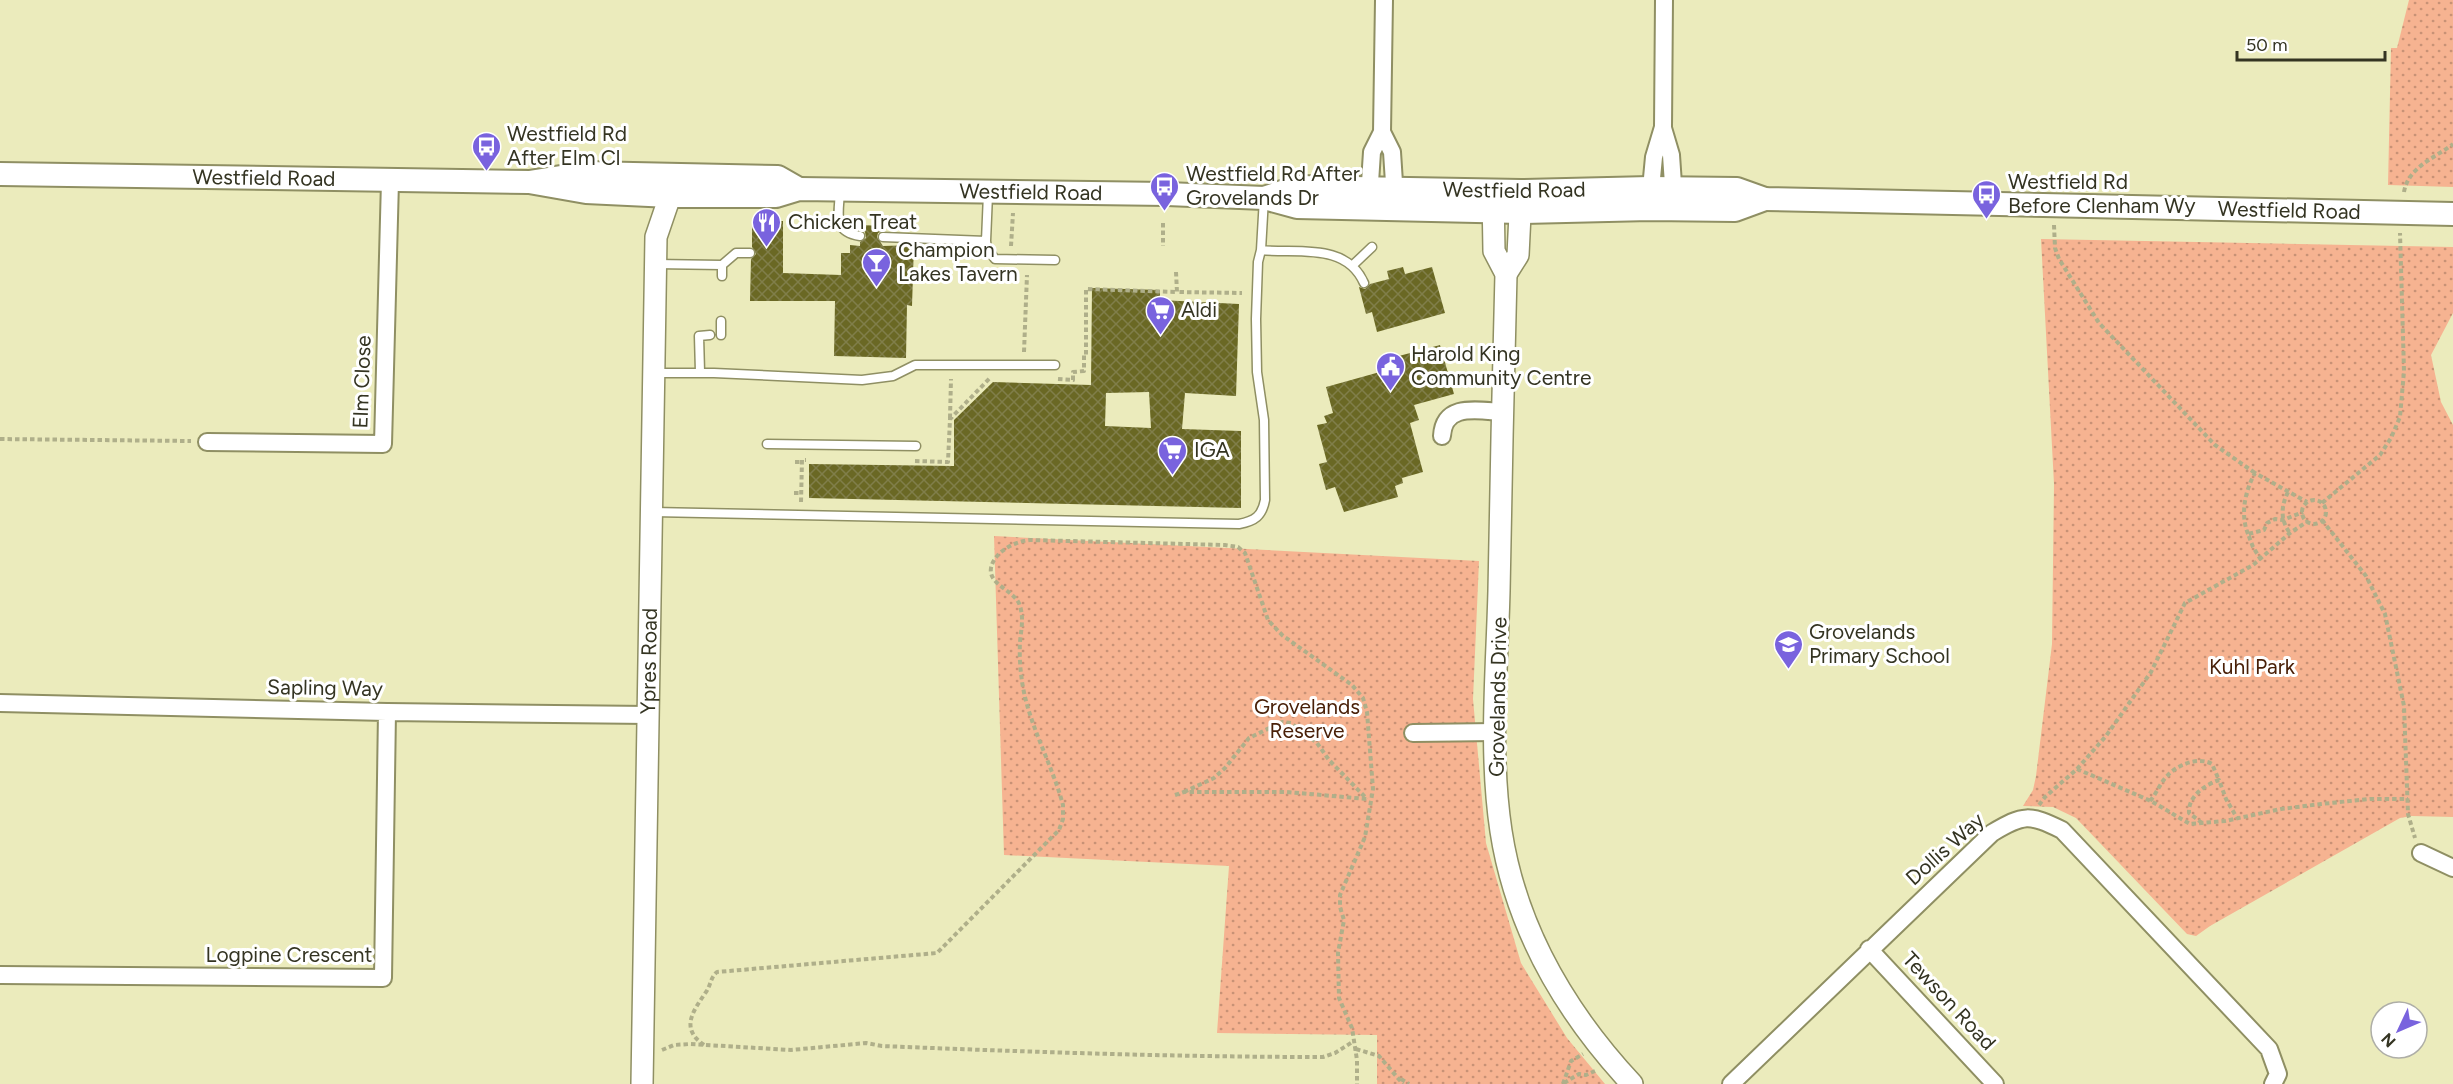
<svg xmlns="http://www.w3.org/2000/svg" width="2453" height="1084" viewBox="0 0 2453 1084" font-family="Figtree,sans-serif">
  <defs>
    <pattern id="park-dots" width="8" height="8" patternUnits="userSpaceOnUse" patternTransform="scale(1.5)"><rect width="8" height="8" fill="#f6b391"/><path d="M2 2h.1M6 6h.1" fill="none" stroke="#c89276" stroke-width="1.8" stroke-linecap="round"/></pattern>
    <pattern id="building-cross-hatch" width="8" height="8" patternUnits="userSpaceOnUse" patternTransform="scale(1.5)"><rect width="8" height="8" fill="#6a6824"/><path d="M0 0l8 8M0 8l8-8" fill="none" stroke="#807e4a"/></pattern>
  </defs>
  <rect width="100%" height="100%" fill="#ebebbc"/>
  <!-- park -->
  <path fill="url(#park-dots)" d="M2409,0h44v187l-65,-2 3,-137h6z
    M2041,239l412,8v66l-22,42 10,47 12,23v392l-41,-1 -12,2 -190,108 -14,10 -9,-2 -111,-116 -23,-11 -30,-1 10,-16 3,-14 16,-132 2,-160z
    M994,536l485,25 -6,138 13,144 35,120 46,75 38,46h-228v-49l-160,-2 12,-167 -225,-11z"/>
  <!-- building -->
  <path fill="url(#building-cross-hatch)" fill-rule="evenodd" d="M752,220l31,1v52l58,2v-22h9v-8l10,1v-4l6,-4 -1,-6 -5,-2 1,-5 22,1v5l-5,2 -1,4 6,9 31,-1 -2,61 -5,-1 -1,53 -72,-2 1,-55h-85l1,-42 5,-5 -4,-7z
    M1403,267l2,7 27,-7 13,46 -68,19 -5,-20 -6,2 -7,-27 6,2 5,-5 19,-5 -2,-8z
    M1092,288l68,2v10l79,4 -3,92 -51,-3 -3,36 59,2v77l-432,-10v-34l145,2v-46l39,-38 98,3zM1149,392l2,36 -46,-2 1,-33z
    M1440,345l14,49 -40,11 5,15 -9,3 13,49 -21,6 1,5 -8,3 3,11 -54,15 -9,-25 -9,3 -7,-26 8,-2 -10,-37 10,-2 -3,-7 9,-3 -7,-26 61,-17 -3,-10z"/>
  <g fill="none" stroke-linecap="round" stroke-linejoin="round">
    <defs>
      <path id="service" d="M840,191c-1,23 -8,41 20,45
        M883,237l103,4 1,7 8,11 60,1
        M986,241l2,-47
        M1261,250c36,4 85,-8 103,33
        M655,264l67,1v11
        M722,265l14,-12h14
        M1353,265l19,-18
        M721,335v-14
        M700,372l-1,-36 11,-1
        M654,373h60l148,7 31,-4 22,-11h140
        M767,444l149,2
        M653,512l586,12c16,-3 23,-8 26,-24l-1,-80 -7,-48 -1,-53 2,-57 3,-12 3,-52"/>
      <path id="minor" d="M1663,128l8,27 3,44
        M1382,132l10,20 3,46
        M1369,198l3,-46 10,-20 2,-132
        M1650,199l4,-42 9,-30 1,-127
        M1442,436c2,-34 37,-25 61,-24
        M207,442l176,2 7,-263
        M0,703l387,9 262,3
        M1413,733l83,-1
        M2421,853l32,15
        M1869,949l126,135
        M0,975l383,3 4,-266
        M1731,1084l261,-251c32,-19 37,-19 70,-3l207,219 9,25 -5,10"/>
      <g id="tertiary">
        <path d="M1493,194l1,57 12,23c-3,106 -5,211 -7,317 -2,79 -10,161 2,240 15,98 64,181 131,253"/>
        <path d="M1506,274l12,-19 3,-61"/>
        <path id="s1" d="M642,1084l14,-847 14,-41v-15"/>
      </g>
      <g id="secondary">
        <path id="s2" d="M0,174l529,8 57,-9 192,4 21,12"/>
        <path id="s3" d="M529,182l57,10 84,4h106l23,-7 368,5 97,4 33,9 224,5 129,-3 85,1 30,-11"/>
        <path id="s4" d="M1264,198l33,-11 224,4 129,-3 87,1 28,10 688,15"/>
      </g>
    </defs>
    <!-- service casing -->
    <use href="#service" stroke="#8f8f63" stroke-width="11"/>
    <!-- minor casing -->
    <use href="#minor" stroke="#8f8f63" stroke-width="20"/>
    <!-- tertiary casing -->
    <use href="#tertiary" stroke="#8f8f63" stroke-width="24"/>
    <!-- secondary casing -->
    <use href="#secondary" stroke="#8f8f63" stroke-width="26"/>
    <!-- path -->
    <path stroke="#afaf8a" stroke-width="4" stroke-dasharray="4.5 3" stroke-linecap="butt" d="M2404,192c4,-25 31,-34 49,-48
      M1163,223v23
      M2054,225l1,23 4,11 40,64 116,122 40,28
      M1011,246l2,-33
      M1176,272l1,20 65,1
      M1024,352l3,-77
      M1058,379l15,1v-8l11,-1v-16h2v-66l91,3
      M950,418l1,-39
      M0,439l191,2
      M915,461l33,1 2,-43 40,-41
      M795,462h7
      M2288,492c-7,14 -8,28 2,41
      M794,493h7
      M2302 512a12 12 0 1 1 24 0a12 12 0 1 1-24 0Z
      M801,502l1,-42h4
      M2322,503l58,-48 11,-17 9,-21 4,-46 -4,-138
      M2322,520l44,56 19,38 19,92 4,108 7,24
      M2248,534c-8,-20 -3,-43 7,-61l52,29
      M2261,560l-8,-13 -5,-13 16,-4 3,-7 8,-4 8,1 20,-8
      M2077,769l29,-33 45,-64 34,-69 68,-38 37,-32 18,-12
      M1184,792l30,-14 11,-10 24,-30 33,-16 9,1 26,20 12,17 38,39
      M1175,795l9,-3h103l80,7
      M2150,801c7,-8 10,-18 17,-25 10,-11 31,-20 45,-12l7,16
      M2039,805l6,-8 32,-28 74,32 39,23 35,-3 56,-12 40,-5 49,-5h38
      M2202,823l-13,-10c-1,-17 16,-28 30,-33l7,19 11,19
      M704,1045c-25,-17 -10,-35 2,-53 5,-7 4,-14 11,-20l220,-19 122,-123 4,-11v-14c-10,-37 -29,-71 -38,-108 -4,-17 -6,-37 -5,-55 1,-12 4,-23 0,-36 -4,-15 -32,-21 -29,-38 3,-16 24,-27 39,-28l195,5 13,2 7,6 23,67 14,15 70,50 11,13 4,14 6,77 -8,48 -25,58v12l4,13 -6,33 1,45 13,30 5,32v24
      M1356,1049l23,7 24,28
      M662,1050l12,-5 16,-1 101,6 75,-7 16,3c147,6 294,11 441,11l12,-4 19,-12
      M1401,1079l8,5
      M1564,1083l15,-9 7,1 9,-4
      M1563,1084l8,-23 12,-7"/>
    <!-- service -->
    <use href="#service" stroke="#fff" stroke-width="8"/>
    <!-- minor -->
    <use href="#minor" stroke="#fff" stroke-width="16"/>
    <!-- tertiary -->
    <use href="#tertiary" stroke="#fff" stroke-width="21"/>
    <!-- secondary -->
    <use href="#secondary" stroke="#fff" stroke-width="22"/>
  </g>
  <!-- icons -->
  <defs>
    <symbol id="bus-pin" viewBox="-11 -11 22 30"><path d="M0 17L-7.5 6A9.5 9.5 0 1 1 7.5 6Z" fill="#7963de" stroke="#fff"/><path d="M-5-6H5V4H4V6H2V4H-2V6H-4V4H-5ZM-3.5-4V0h7V-4ZM-3.5 1.2v1.5H-2V1.2ZM2 1.2v1.5H3.5V1.2Z" fill="#fff"/></symbol>
    <symbol id="restaurant-pin" viewBox="-11 -11 22 30"><path d="M0 17L-7.5 6A9.5 9.5 0 1 1 7.5 6Z" fill="#7963de" stroke="#fff"/><path d="M-5-6h1v4h1v-4h1v4h1v-4h1v5L-1.5 .5V6h-2V.5L-5-1ZM5-6V6H3V1.5H1.5Q1.5-4 5-6Z" fill="#fff"/></symbol>
    <symbol id="bar-pin" viewBox="-11 -11 22 30"><path d="M0 17L-7.5 6A9.5 9.5 0 1 1 7.5 6Z" fill="#7963de" stroke="#fff"/><path d="M-6-5H6L.8 .8V4.5H3.5V6h-7V4.5H-.8V.8Z" fill="#fff"/></symbol>
    <symbol id="supermarket-pin" viewBox="-11 -11 22 30"><path d="M0 17L-7.5 6A9.5 9.5 0 1 1 7.5 6Z" fill="#7963de" stroke="#fff"/><path d="M-6-5.5h2.5l.6 2H6L4.5 2H-2.5L-4.4-4H-6ZM-1.5 3.2a1.3 1.3 0 1 0 .1 0ZM3 3.2a1.3 1.3 0 1 0 .1 0Z" fill="#fff"/></symbol>
    <symbol id="civic-pin" viewBox="-11 -11 22 30"><path d="M0 17L-7.5 6A9.5 9.5 0 1 1 7.5 6Z" fill="#7963de" stroke="#fff"/><path d="M-.6-6.5H3V-4.5H.6V-3L4-1V1h2V6H-6V1h2V-1L-.6-3ZM-1.2 2.5V6h2.4V2.5Z" fill="#fff"/></symbol>
    <symbol id="school-pin" viewBox="-11 -11 22 30"><path d="M0 17L-7.5 6A9.5 9.5 0 1 1 7.5 6Z" fill="#7963de" stroke="#fff"/><path d="M0-5L7-2L0 1L-7-2ZM-4 1L0 2.5L4 1V4Q0 6-4 4Z" fill="#fff"/></symbol>
  </defs>
  <g fill-rule="evenodd">
    <use href="#bus-pin" x="470" y="130" width="33" height="45"/>
    <use href="#bus-pin" x="1148" y="170" width="33" height="45"/>
    <use href="#bus-pin" x="1970" y="178" width="33" height="45"/>
    <use href="#restaurant-pin" x="750" y="206" width="33" height="45"/>
    <use href="#bar-pin" x="860" y="246" width="33" height="45"/>
    <use href="#supermarket-pin" x="1144" y="294" width="33" height="45"/>
    <use href="#civic-pin" x="1374" y="350" width="33" height="45"/>
    <use href="#supermarket-pin" x="1156" y="434" width="33" height="45"/>
    <use href="#school-pin" x="1772" y="628" width="33" height="45"/>
  </g>
  <g text-anchor="middle" stroke-width="6" stroke-linejoin="round" paint-order="stroke">
    <!-- poi labels -->
    <g font-size="21" fill="#343422" stroke="#fff" text-anchor="start">
      <text x="507" y="141">Westfield Rd<tspan x="507" dy="24">After Elm Cl</tspan></text>
      <text x="1186" y="181">Westfield Rd After<tspan x="1186" dy="24">Grovelands Dr</tspan></text>
      <text x="2008" y="189">Westfield Rd<tspan x="2008" dy="24">Before Clenham Wy</tspan></text>
      <text x="788" y="229">Chicken Treat</text>
      <text x="898" y="257">Champion<tspan x="898" dy="24">Lakes Tavern</tspan></text>
      <text x="1181" y="317">Aldi</text>
      <text x="1411" y="361">Harold King<tspan x="1411" dy="24">Community Centre</tspan></text>
      <text x="1194" y="457">IGA</text>
      <text x="1809" y="639">Grovelands<tspan x="1809" dy="24">Primary School</tspan></text>
    </g>
    <!-- street labels -->
    <g font-size="21" fill="#343422" stroke="#fff">
      <text dy="7" stroke="none"><textPath href="#s2" startOffset="264">Westfield Road</textPath></text>
      <text dy="7" stroke="none"><textPath href="#s4" startOffset="252">Westfield Road</textPath></text>
      <text dy="7" stroke="none"><textPath href="#s3" startOffset="504">Westfield Road</textPath></text>
      <text dy="7" stroke="none"><textPath href="#s4" startOffset="1029">Westfield Road</textPath></text>
      <text transform="translate(362 382) rotate(-88)" y="7">Elm Close</text>
      <text dy="7" stroke="none"><textPath href="#s1" startOffset="423">Ypres Road</textPath></text>
      <text transform="translate(325 688) rotate(1)" y="7">Sapling Way</text>
      <text transform="translate(1498 697) rotate(-89)" y="7">Grovelands Drive</text>
      <text transform="translate(1945 849) rotate(-42)" y="7">Dollis Way</text>
      <text x="289" y="962">Logpine Crescent</text>
      <text transform="translate(1949 1001) rotate(47)" y="7">Tewson Road</text>
    </g>
    <!-- park labels -->
    <g font-size="21" fill="#492008" stroke="#fff">
      <text x="2252" y="674">Kuhl Park</text>
      <text x="1307" y="714">Grovelands<tspan x="1307" dy="24">Reserve</tspan></text>
    </g>
  </g>
  <!-- north arrow -->
  <g transform="translate(2399 1030) rotate(226)"><circle r="28" fill="#ffffff" stroke="#aeaea7" stroke-width="1.5"/>
  <path d="M0-4.5L10 22L0 15L-10 22Z" fill="#7963de"/>
  <text y="-9" font-size="16" font-weight="bold" text-anchor="middle" fill="#343422">N</text>
  </g>
  <!-- scale -->
  <path d="M2237 51v9h148v-9" fill="none" stroke="#343422" stroke-width="3"/>
  <text x="2246" y="51" font-size="18" fill="#343422" stroke="#ffffff" stroke-width="4.5" paint-order="stroke">50 m</text>
</svg>
